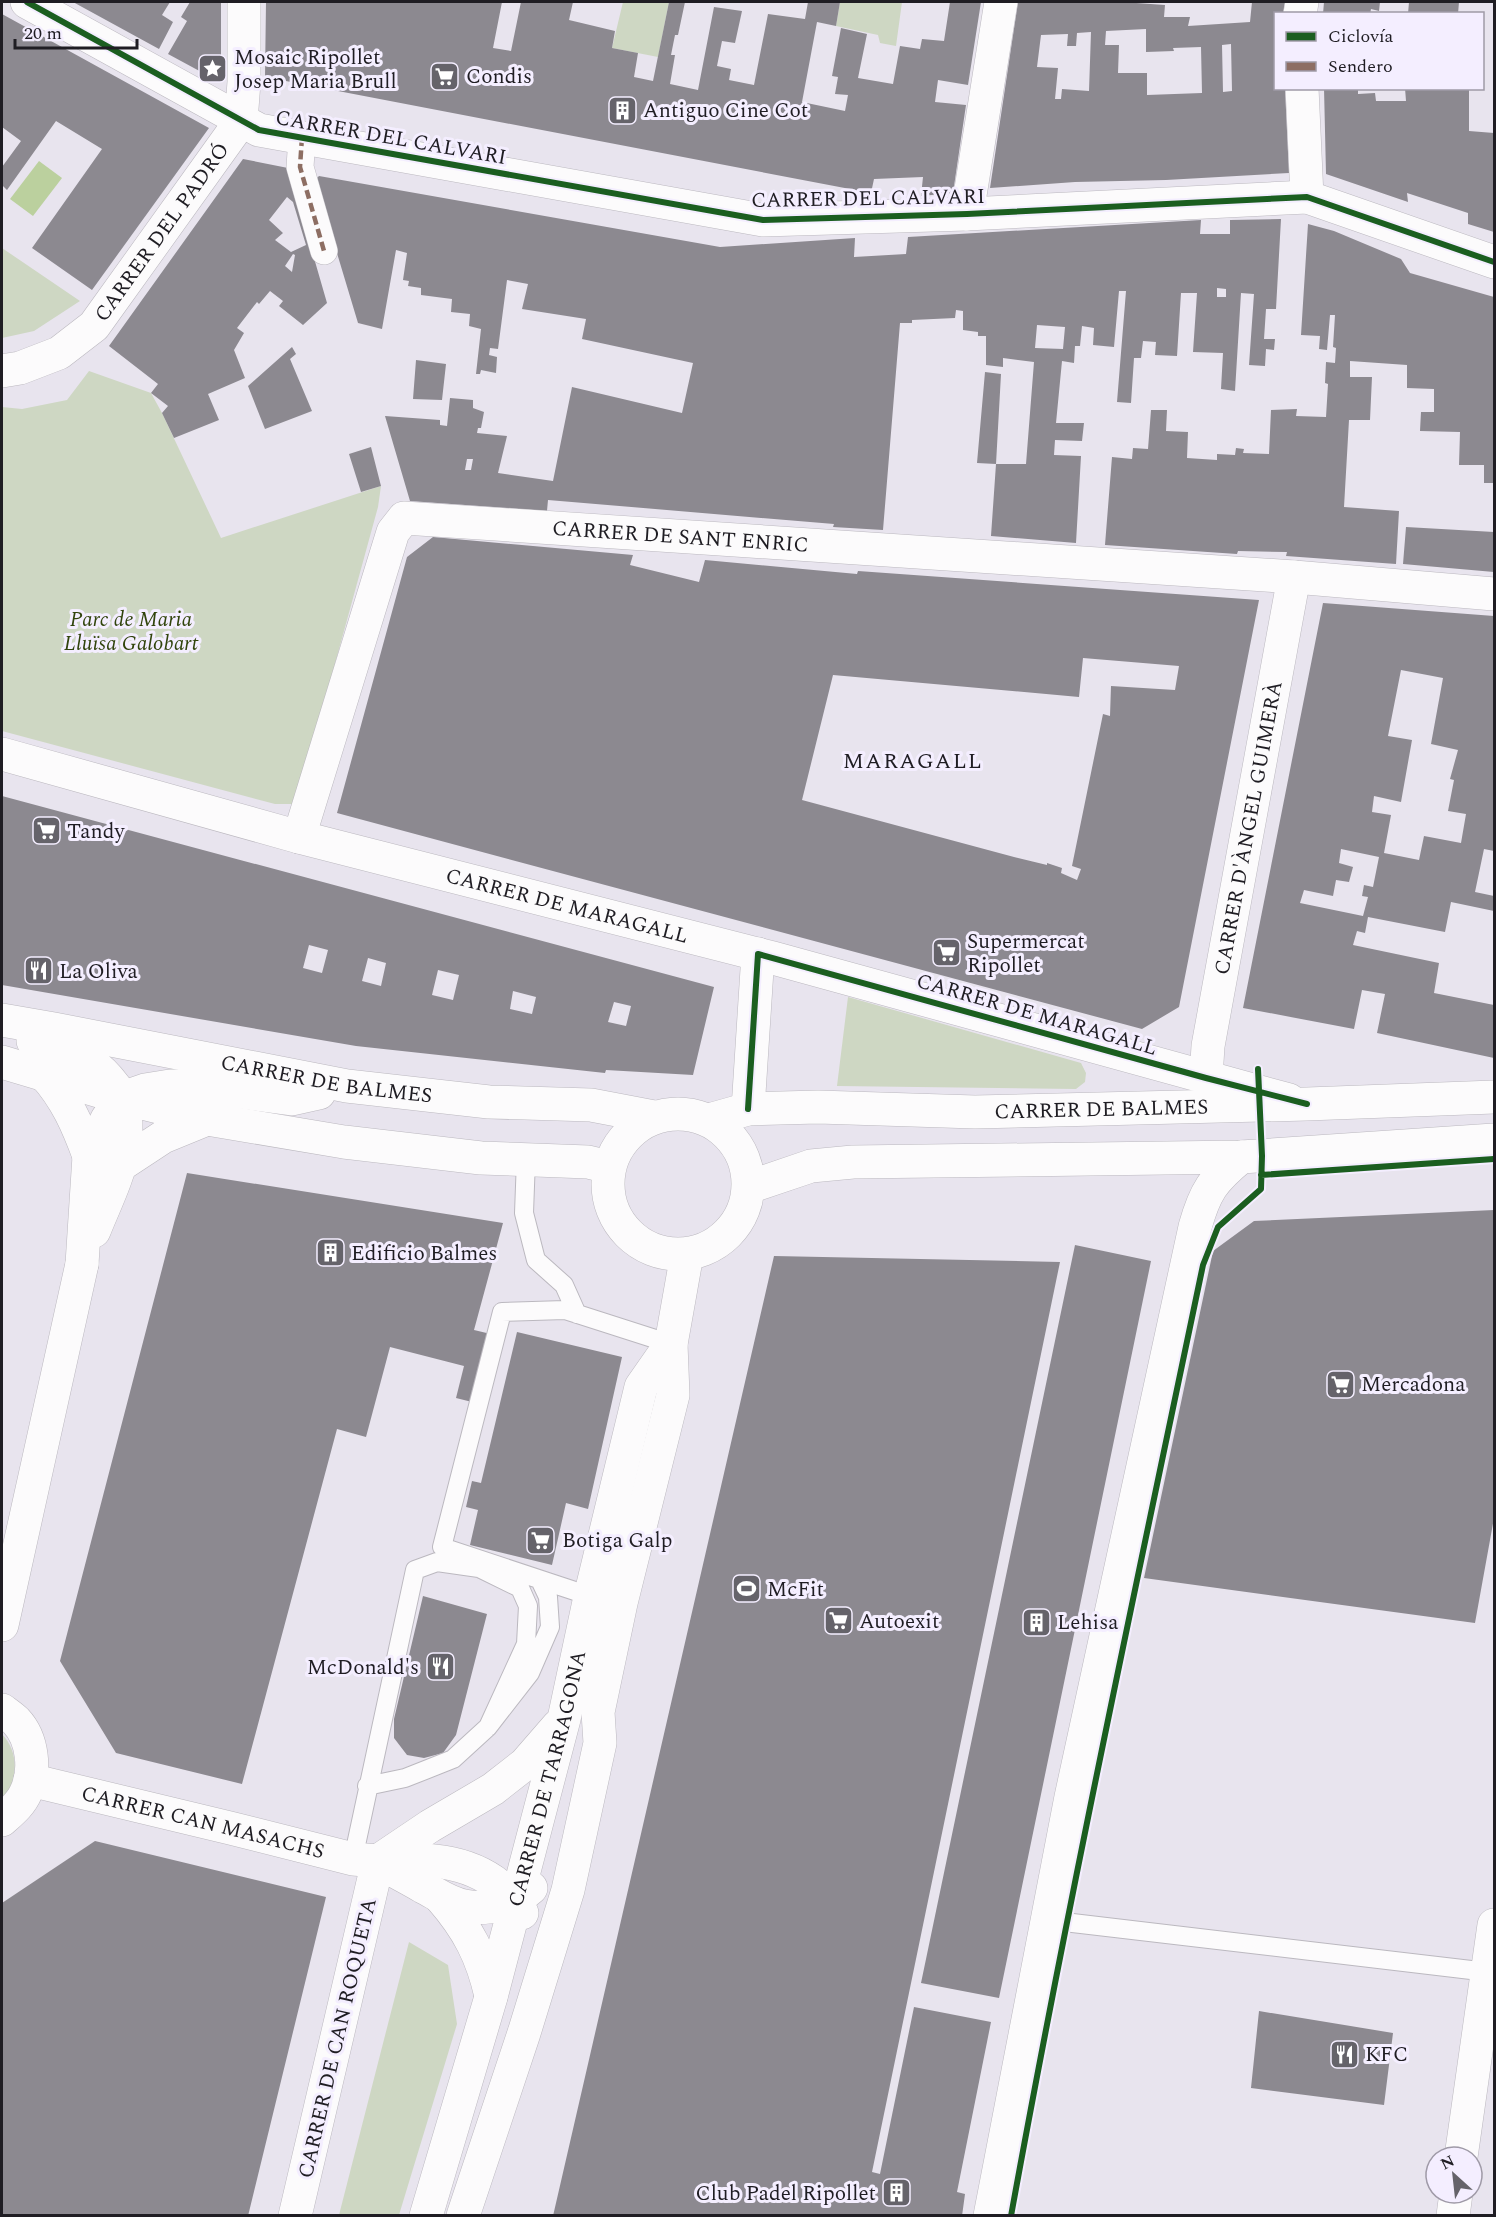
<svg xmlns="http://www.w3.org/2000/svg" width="1496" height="2217" viewBox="0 0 1496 2217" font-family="Spectral,serif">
  <rect width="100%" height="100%" fill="#e8e4ee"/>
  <!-- green -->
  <path fill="#ced7c3" d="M623,2h46l-11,55 -46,-9z
    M840,2h62l-6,44 -16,-3 -2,-8 -42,-9z
    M2,248l78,53 -46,30 -32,7z
    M89,371l62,22 11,20 59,125 160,-52 -3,21 -76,277 -9,20h-18l-273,-73v-324l20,2 45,-9z
    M848,997l233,66 5,10 -1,9 -9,7 -239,-3z
    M2,1734c19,21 15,47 0,69z
    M409,1942l39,23 9,59 -58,191h-60z"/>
  <!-- water -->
  <path fill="#bbd09e" d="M39,161l23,17 -29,38 -23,-17z"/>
  <!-- building -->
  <path fill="#8c8990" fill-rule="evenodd" d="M73,2h97l-8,13 11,7 -14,27z
    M190,2h31v61l-16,11 -37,-20 19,-33 -6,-4z
    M266,2h236l-9,46 18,3 10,-49h52l-4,18 46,11 -3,17 26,5 -4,24 19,4 16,-79h16l-7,33h-3l-4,20h4l-5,29 28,6 16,-83 28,4 -7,32 -13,-2 -5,25 14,3 -2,11 25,5 14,-71 37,5 3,-17h32l-4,24 -19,-4 -15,80 43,9 3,-16 -13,-1 3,-17 -6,-1 9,-48 26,6 -9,44 35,6 7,-38 20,3 2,-10 22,2 6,-39h31l-13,83 -30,-5 -3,22 31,3 -13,88 -32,3 2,-19 -49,2 -3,14 -606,-116z
    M1018,2h104l43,3 -1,12h26l-2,9 62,-4 2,-20h33l-2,12h-8v74h10l4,85 -123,7 -91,2 -85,6zM1146,29v23l28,-1 -1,-3 28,-1 1,46 -55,2v-22h-29l1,-28h-14l1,-14zM1091,32l-2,59 -27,-2 -1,10h-6l3,-31 -21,-1 4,-32 27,-1 -1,12h9l1,-13zM1231,44l1,47 -9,1 -1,-47z
    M1324,2h56l-1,9 -8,-2 -1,5h-47z
    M1409,2h50l-1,12h-50z
    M2,14l207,114 -117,162 -60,-42 70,-99 -46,-28 -49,69 -5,-5v-18l19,-26 -19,-14z
    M1324,88h34v6l17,-1 1,8h30l-1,-13h64v43l25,2v99l-26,-8v-11l-61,-20 1,9 -82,-28z
    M243,159l45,9 39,135 -24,22 -24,-19 4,-5 -13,-10 -11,13 -2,-2 -20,26 7,5 -10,17 11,28 -37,16 11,26 -45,18 -12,-25 6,-7 -17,-13 7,-9 -49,-38zM287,197l6,5 13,43 -15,7 -16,-12 8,-7 -14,-13zM293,254l2,1 -3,17 -7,-6z
    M319,176l401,71 135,-9 -1,19 52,-3 2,-17 293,-17 -1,14h30v-14l51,-1 -5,90h-10l-2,30h11l-1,11 -8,-1 -1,17 -16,-1 5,-71 -13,-1 -6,98 -14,-2 2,-36 -30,-1 4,-59h-16l-4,63 -22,-1 1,-13 -13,-1 -2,17h-7l-3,45 -14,-1 9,-111h-7l-5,56 -21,-2 1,-17 -12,-2 -2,20h-5l-1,17 -12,-2 -6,62h28l-2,18 -27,-1 -1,15 27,1 -5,87 -85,-7 5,-72h30l8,-102 -31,-4v9l-17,-2v-29h-8v-4l-15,-2v-19l-7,-1 -1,8 -43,2v3h-12l-17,207 -50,-3 1,-3 -286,-24 -1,11 -137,-10 -25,-85 55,4v5l7,1 3,-28 23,2v8l11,4 -3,16h-3l-1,5 30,3 -9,37 55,8 19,-94 110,26 11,-50 -111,-24 4,-20 -64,-10 6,-25 -21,-4 -9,69 -8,-1 -1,7 8,2 -1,16 -15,-3 -1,4h-4l5,-45 -12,-3 1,-12 -19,-2 1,-13 -31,-4v-7l-13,-2 1,-5 -6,-1 4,-27 -11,-3 -14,79 -24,-6 -43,-143zM1217,288l9,1v8h-9zM1037,325l28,2 -2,22 -28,-1zM467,459h6l-2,11h-6z
    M1308,224l26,7 67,28 9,14 84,24v186h-10v-18h-25l1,-33 -40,-1 1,-19h13v-23l-27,-1v-23l-57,-4v16h22l-2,43h-21l-5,87 55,4 -3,53 -110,-8 1,-4 -49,-1 -1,3 -132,-9 7,-88 20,2 1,-11 15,1 3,-39h16l-1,21 22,1 -1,26 30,2v-6l18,1 1,-7 8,1 -1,4 26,1 2,-44 26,-1 -1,7 30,1 2,-33 -3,-1 1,-21 9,1 1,-15 -3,-1 2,-32h-5l-3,35 -8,-1 1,-13 -19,-1z
    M292,347l4,7 -6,5 22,52 -47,18 -17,-43z
    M416,360l30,4 -4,36 -29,-1z
    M985,372l16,2 -5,90 -19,-1z
    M371,447l10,39 -20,6 -12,-38z
    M1406,527l88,5v40l-91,-8z
    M433,537l200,18 -3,10 69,17 6,-22 152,14 1,-3 401,29 -80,407 -37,22 -805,-216 70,-256zM1083,658l96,8 -4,24 -64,-4 -1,30 -7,-2 -31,152 9,3 -4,11 -16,-7 1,-5 -15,-5v2l-33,-8 -212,-57 31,-125 246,22z
    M1323,603l171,13v235l-10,-2 -9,43 19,4v15l-43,-9 -6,30 -77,-15 -3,16 -8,-2 -4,14 86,18 -5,30 60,12v53l-117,-25 8,-39 -23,-4 -8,39 -111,-21zM1401,670l42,8 -12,66 27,6 -8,29 4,1 -6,31 18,3 -5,29 -37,-7 -5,24 -35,-7 7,-38 -19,-3 2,-16 27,6 11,-62 -24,-4zM1341,849l38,8 -6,30 -9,-2 -2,11 6,1 -5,19 -63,-13 4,-13 29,6 3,-16 13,2 4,-15 -14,-4z
    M2,796l712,191 -21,88 -87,-5 -1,3 -249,-27 -354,-61zM309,945l19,5 -6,23 -19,-5zM368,958l18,5 -5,23 -19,-5zM438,970l21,5 -6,25 -21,-5zM513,991l23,6 -4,17 -22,-5zM614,1002l17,4 -5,20 -18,-4z
    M187,1173l316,50 -29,107 21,5 -19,68 -20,-5 8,-32 -74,-19 -24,90 -29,-8 -95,355 -126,-31 -56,-92z
    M1494,1210v308l-19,105 -331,-45 69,-327 41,-30z
    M1075,1245l76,16 -152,737 -78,-15z
    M774,1256l286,6 -188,910 8,2 34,-167 77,15 -34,170 8,2 -3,22h-409z
    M517,1332l105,25 -34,152 -22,-6 -14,62 -82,-20 8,-35 -12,-3 6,-26 9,2z
    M423,1596l64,18 -31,121 -13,18 -19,5 -17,-3 -13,-17v-19z
    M95,1841l231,56 -78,319h-246v-313z
    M1259,2011l134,22 -9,72 -133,-17z"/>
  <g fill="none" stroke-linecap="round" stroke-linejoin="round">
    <defs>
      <path id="service" d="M526,1159l-2,54 12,47 28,25 13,29
        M596,1598l-154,-51 60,-235 63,-2 106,34
        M367,1786l38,-8 48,-19 35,-32 42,-54 20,-46 -2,-30 -8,-17
        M353,1859l62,-289 22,-8 42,6 41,20 8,18 -2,38 -38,83
        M1047,1920l441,52"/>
      <path id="pedestrian" d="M302,137l-2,30 24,84"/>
      <g id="minor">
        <path d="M27,2l232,128 117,21 387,69 204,-6 340,-17 187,65"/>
        <path d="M1300,14l2,-12"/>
        <path d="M1302,88l5,109"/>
        <path d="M967,214l34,-212"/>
        <path id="s1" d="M2,371l18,-3 39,-15 35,-27 147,-205 3,-39v-80"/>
        <path id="s2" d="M2,754l297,83 474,121 516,142"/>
        <path id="s3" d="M299,837l94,-305 11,-14 890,59 200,17"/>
        <path id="s4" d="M1206,1078l2,-32 86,-469"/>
        <path d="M748,1109l10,-155"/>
        <path d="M2,1625l80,-361"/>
        <path d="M2,1710c4,3 10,7 14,11 17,18 20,50 10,71 -5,12 -15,20 -24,28"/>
        <path id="s5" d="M30,1780l200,48 123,31 25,2 -83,355"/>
        <path d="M1461,2157l33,-232"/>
        <path d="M990,2216l81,-419 124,-570c10,-36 18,-47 46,-70"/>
        <path d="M1453,2216l3,-23"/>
      </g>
      <g id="tertiary">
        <path id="s6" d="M709,1120l39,-11 70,-2 157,5 332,-8 187,-7"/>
        <path d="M749,1187l62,-21 42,-4 388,-5 253,-17"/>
      </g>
      <g id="secondary">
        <path id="s7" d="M2,1020l52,9 293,57 142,16 102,3 63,12"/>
        <path d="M33,1041c20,7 41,13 60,24 9,5 16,14 22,22 28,45 -4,101 -21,144"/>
        <path d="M2,1062l120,36 85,21 137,23 137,16 107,4 21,5"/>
        <path d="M44,1074c22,24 34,52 45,82"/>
        <circle cx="678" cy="1184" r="70"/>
        <path d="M119,1166l44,-29 44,-18"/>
        <path d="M82,1264l7,-108 18,-37 15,-21 23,-8 25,-4h27l95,13 27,-6"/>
        <path d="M378,1861c15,10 30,17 45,26 14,7 27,17 42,19 23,5 50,-3 66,-18"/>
        <path d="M378,1861c44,-3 89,-3 124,27 9,9 15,14 20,25"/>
        <path d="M378,1861l52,-35 63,-37 32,-25 33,-38"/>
        <path d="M441,1898c27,31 41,58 50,98"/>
        <path id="s8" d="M426,2216l65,-219 73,-278 26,-122 51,-210 30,-43"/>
        <path d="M463,2216l61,-183 44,-143 32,-147 -2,-31 23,-109 52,-208 -2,-51 16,-90"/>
      </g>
    </defs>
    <!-- service casing -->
    <use href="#service" stroke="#bbb8bf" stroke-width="20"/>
    <!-- pedestrian casing -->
    <use href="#pedestrian" stroke="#bbb8bf" stroke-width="28"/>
    <!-- minor casing -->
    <use href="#minor" stroke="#bbb8bf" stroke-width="34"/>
    <!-- tertiary casing -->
    <use href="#tertiary" stroke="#bbb8bf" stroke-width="34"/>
    <!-- secondary casing -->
    <use href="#secondary" stroke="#bbb8bf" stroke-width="34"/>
    <!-- service -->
    <use href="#service" stroke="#fcfbfc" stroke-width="18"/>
    <!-- pedestrian -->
    <use href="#pedestrian" stroke="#fcfbfc" stroke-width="27"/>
    <!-- minor -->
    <use href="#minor" stroke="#fcfbfc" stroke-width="33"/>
    <!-- tertiary -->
    <use href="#tertiary" stroke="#fcfbfc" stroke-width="33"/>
    <!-- secondary -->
    <use href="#secondary" stroke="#fcfbfc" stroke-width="33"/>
    <!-- quiet -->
    <path stroke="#8d6e63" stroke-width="4.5" stroke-dasharray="9 4.5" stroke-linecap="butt" d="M302,137l-2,30 24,84"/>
    <defs>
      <path id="cycleway" d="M27,2l232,128 117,21 387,69 204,-6 340,-17 187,65
        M748,1109l10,-155 448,124 101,26
        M1261,1175l233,-16
        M1011,2216c58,-319 126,-635 192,-951l15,-38 43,-38 1,-33 -4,-87"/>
    </defs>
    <!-- cycleway casing -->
    <use href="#cycleway" stroke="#f4eeff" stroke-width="10"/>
    <!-- cycleway -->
    <use href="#cycleway" stroke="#1b5e20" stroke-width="6"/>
  </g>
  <!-- icons -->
  <defs>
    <symbol id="sight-square" viewBox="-11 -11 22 22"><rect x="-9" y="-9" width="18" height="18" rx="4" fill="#65636a" stroke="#f4eeff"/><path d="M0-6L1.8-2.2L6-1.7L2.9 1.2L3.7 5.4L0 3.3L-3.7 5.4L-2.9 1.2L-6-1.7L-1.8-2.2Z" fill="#fff"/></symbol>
    <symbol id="supermarket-square" viewBox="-11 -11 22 22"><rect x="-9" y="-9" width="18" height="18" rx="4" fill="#65636a" stroke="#f4eeff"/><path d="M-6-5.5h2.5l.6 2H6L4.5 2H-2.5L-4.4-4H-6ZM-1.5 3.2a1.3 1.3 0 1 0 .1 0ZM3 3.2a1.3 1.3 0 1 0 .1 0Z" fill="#fff"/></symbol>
    <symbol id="building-square" viewBox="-11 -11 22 22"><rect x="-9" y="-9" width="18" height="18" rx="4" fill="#65636a" stroke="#f4eeff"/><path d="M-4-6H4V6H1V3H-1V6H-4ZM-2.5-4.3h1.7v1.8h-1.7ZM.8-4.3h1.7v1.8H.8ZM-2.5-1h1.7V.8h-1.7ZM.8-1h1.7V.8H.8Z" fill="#fff"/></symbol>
    <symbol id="restaurant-square" viewBox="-11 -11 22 22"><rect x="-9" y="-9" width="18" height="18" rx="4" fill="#65636a" stroke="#f4eeff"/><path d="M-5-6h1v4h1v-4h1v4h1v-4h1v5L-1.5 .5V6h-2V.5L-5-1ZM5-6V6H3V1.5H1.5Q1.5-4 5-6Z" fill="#fff"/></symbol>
    <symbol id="stadium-square" viewBox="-11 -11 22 22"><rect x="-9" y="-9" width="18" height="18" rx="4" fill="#65636a" stroke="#f4eeff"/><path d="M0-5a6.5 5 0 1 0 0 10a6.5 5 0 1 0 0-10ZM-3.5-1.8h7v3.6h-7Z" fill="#fff"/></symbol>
  </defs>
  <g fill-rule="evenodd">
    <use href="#sight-square" x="196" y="52" width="33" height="33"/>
    <use href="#supermarket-square" x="428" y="60" width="33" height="33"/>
    <use href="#building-square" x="606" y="94" width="33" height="33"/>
    <use href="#supermarket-square" x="30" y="814" width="33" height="33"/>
    <use href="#supermarket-square" x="930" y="936" width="33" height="33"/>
    <use href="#restaurant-square" x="22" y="954" width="33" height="33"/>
    <use href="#building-square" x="314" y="1236" width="33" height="33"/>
    <use href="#supermarket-square" x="1324" y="1368" width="33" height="33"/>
    <use href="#supermarket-square" x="524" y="1524" width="33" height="33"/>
    <use href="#stadium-square" x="730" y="1572" width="33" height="33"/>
    <use href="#supermarket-square" x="822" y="1604" width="33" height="33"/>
    <use href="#building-square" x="1020" y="1606" width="33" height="33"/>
    <use href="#restaurant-square" x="424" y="1650" width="33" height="33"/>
    <use href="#restaurant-square" x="1328" y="2038" width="33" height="33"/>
    <use href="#building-square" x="880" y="2176" width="33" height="33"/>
  </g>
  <g text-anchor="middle" stroke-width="6" stroke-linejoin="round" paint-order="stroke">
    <!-- poi labels -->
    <g font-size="21" fill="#1f1d23" stroke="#f4eeff" text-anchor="start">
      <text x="234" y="64">Mosaic Ripollet<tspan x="234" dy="24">Josep Maria Brull</tspan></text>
      <text x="466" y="83">Condis</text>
      <text x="643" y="117">Antiguo Cine Cot</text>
      <text x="67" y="838">Tandy</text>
      <text x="967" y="948">Supermercat<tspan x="967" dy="24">Ripollet</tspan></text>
      <text x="59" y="978">La Oliva</text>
      <text x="351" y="1260">Edificio Balmes</text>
      <text x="1361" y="1391">Mercadona</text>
      <text x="562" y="1547">Botiga Galp</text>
      <text x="767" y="1596">McFit</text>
      <text x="859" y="1628">Autoexit</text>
      <text x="1057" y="1629">Lehisa</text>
      <text x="419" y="1674" text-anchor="end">McDonald's</text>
      <text x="1365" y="2061">KFC</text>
      <text x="876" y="2200" text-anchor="end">Club Padel Ripollet</text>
    </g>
    <!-- street labels -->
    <g font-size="21" fill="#1f1d23" stroke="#f4eeff">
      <text transform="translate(391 137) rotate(10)" y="7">CARRER DEL CALVARI</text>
      <text transform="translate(868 198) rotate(-1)" y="7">CARRER DEL CALVARI</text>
      <text dy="7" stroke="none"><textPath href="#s1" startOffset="220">CARRER DEL PADRÓ</textPath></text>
      <text dy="7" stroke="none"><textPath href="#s3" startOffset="614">CARRER DE SANT ENRIC</textPath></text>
      <text dy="7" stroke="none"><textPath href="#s4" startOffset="254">CARRER D'ÀNGEL GUIMERÀ</textPath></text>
      <text dy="7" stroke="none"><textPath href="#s2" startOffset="585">CARRER DE MARAGALL</textPath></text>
      <text transform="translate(1037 1014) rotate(16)" y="7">CARRER DE MARAGALL</text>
      <text dy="7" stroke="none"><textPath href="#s7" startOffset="330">CARRER DE BALMES</textPath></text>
      <text dy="7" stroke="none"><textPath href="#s6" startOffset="394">CARRER DE BALMES</textPath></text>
      <text dy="7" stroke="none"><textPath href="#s8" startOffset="454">CARRER DE TARRAGONA</textPath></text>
      <text dy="7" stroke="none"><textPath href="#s5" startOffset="178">CARRER CAN MASACHS</textPath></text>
      <text transform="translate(337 2038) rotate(-77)" y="7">CARRER DE CAN ROQUETA</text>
    </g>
    <!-- park labels -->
    <g font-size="21" font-style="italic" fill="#31440c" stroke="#f4eeff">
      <text x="131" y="626">Parc de Maria<tspan x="131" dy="24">Lluïsa Galobart</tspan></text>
    </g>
    <!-- neighbourhood labels -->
    <g font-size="22" letter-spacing="1.5" fill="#1f1d23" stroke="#f4eeff">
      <text x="913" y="768">MARAGALL</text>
    </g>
  </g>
  <!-- border -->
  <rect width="1496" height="2217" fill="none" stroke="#1f1d23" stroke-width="6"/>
  <!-- legend -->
  <rect x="1274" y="12" width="210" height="78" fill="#f4eeff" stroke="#9f9aa7" stroke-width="1.5"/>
  <rect x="1286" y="32" width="30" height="9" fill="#1b5e20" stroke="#9f9aa7" stroke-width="1.5"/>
  <text x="1328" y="42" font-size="18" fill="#1f1d23">Ciclovía</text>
  <rect x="1286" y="62" width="30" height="9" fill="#8d6e63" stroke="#9f9aa7" stroke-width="1.5"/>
  <text x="1328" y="72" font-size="18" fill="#1f1d23">Sendero</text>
  <!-- north arrow -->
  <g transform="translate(1454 2175) rotate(333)"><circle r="28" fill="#f4eeff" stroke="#9f9aa7" stroke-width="1.5"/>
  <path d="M0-4.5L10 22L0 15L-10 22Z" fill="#65636a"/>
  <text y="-9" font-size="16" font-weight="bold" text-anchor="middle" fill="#1f1d23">N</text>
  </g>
  <!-- scale -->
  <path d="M15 39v9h122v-9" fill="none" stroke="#1f1d23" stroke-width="3"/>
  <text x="24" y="39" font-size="18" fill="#1f1d23" stroke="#f4eeff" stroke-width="4.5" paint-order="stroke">20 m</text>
</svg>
